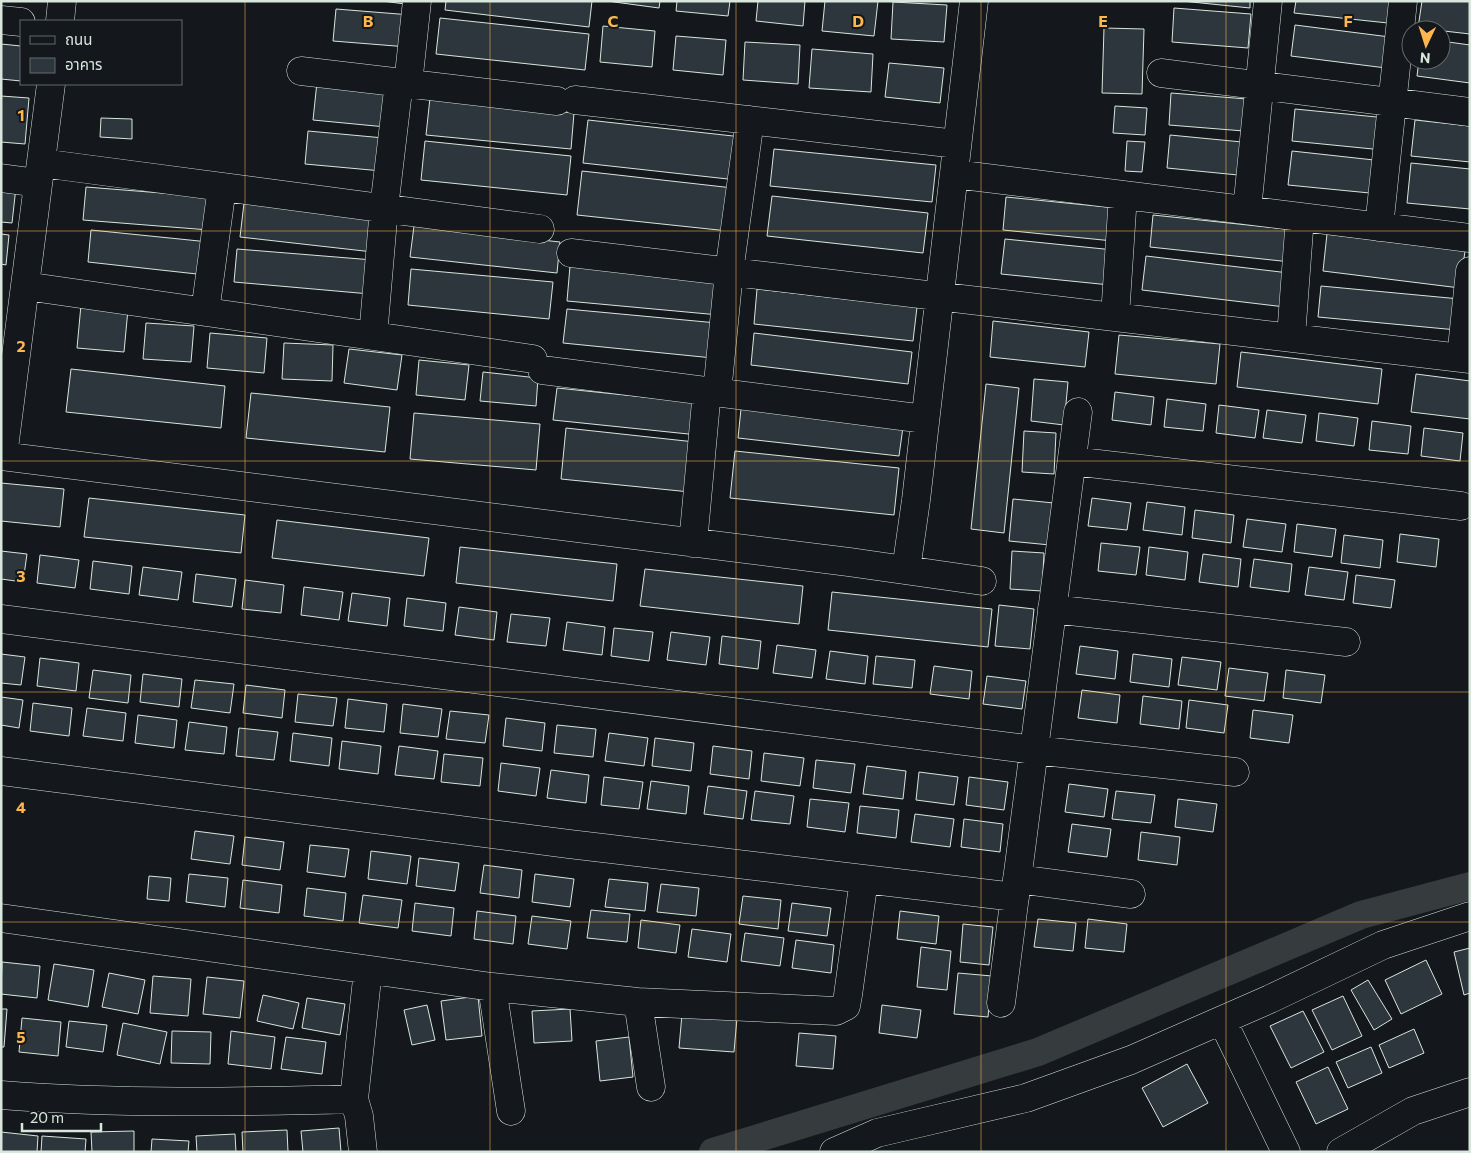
<svg xmlns="http://www.w3.org/2000/svg" width="1471" height="1153" viewBox="0 0 1471 1153" font-family="Commissioner,'Noto Sans Thai',sans-serif">
  <rect width="100%" height="100%" fill="#14181c"/>
  <g fill="none" stroke-linecap="round" stroke-linejoin="round">
    <!-- canal -->
    <path stroke="#363b3e" stroke-width="28" d="M713,1152l325,-100 323,-137 109,-29"/>
  </g>
  <!-- building -->
  <path fill="#2c363c" stroke="#d8e6dc" d="M382,1h32l-1,4z
    M446,1h146l-3,26 -144,-17z
    M607,1h53l-1,7z
    M677,1h53l-2,15 -52,-5z
    M758,1h47l-2,25 -47,-5z
    M825,1h53l-4,35 -52,-5z
    M1182,1h68v7z
    M1296,1h94l-2,22 -94,-10z
    M1422,1h48v33l-52,-6z
    M893,2l54,3 -3,37 -53,-3z
    M1174,8l77,6 -3,34 -76,-6z
    M336,9l75,6 -3,32 -75,-6z
    M440,18l149,16 -4,36 -149,-16z
    M1295,25l95,12 -4,31 -95,-12z
    M603,26l52,5 -3,36 -52,-5z
    M1104,28l40,1 -2,65 -40,-1z
    M676,36l50,4 -3,35 -50,-5z
    M1441,41l29,4v38l-53,-7 2,-16h22z
    M745,42l55,3 -2,39 -55,-4z
    M1,44l20,2v35l-20,-2z
    M812,49l61,5 -2,38 -62,-4z
    M889,63l55,5 -4,35 -55,-6z
    M317,82l72,7 -3,38 -73,-7z
    M1171,93l76,6 -3,32 -75,-6z
    M1,96l28,2 -4,46 -24,-2z
    M430,98l144,15 -3,36 -145,-14z
    M1115,106l32,2 -2,27 -32,-2z
    M1295,109l92,9 -4,32 -91,-9z
    M101,118l31,1v20l-32,-2z
    M588,120l154,17 -5,43 -154,-17z
    M1415,120l55,6v36l-59,-6z
    M308,131l76,7 -2,33 -77,-7z
    M1170,135l72,7 -4,33 -71,-7z
    M425,141l146,15 -4,39 -146,-15z
    M1127,141l18,1 -3,30 -17,-1z
    M774,149l162,16 -4,37 -162,-16z
    M1292,151l91,10 -3,33 -92,-9z
    M1411,163l59,6v40l-63,-6z
    M582,171l151,17 -5,43 -151,-16z
    M1,186l15,1 -4,36 -11,-1z
    M86,187l126,10 -3,33 -126,-10z
    M772,196l156,17 -5,40 -156,-17z
    M1006,197l110,11 -3,33 -110,-11z
    M244,203l133,14 -4,35 -133,-15z
    M1153,215l142,15 -4,32 -141,-15z
    M414,226l146,16 -3,31 -147,-16z
    M91,230l118,12 -3,33 -118,-13z
    M1,234l8,1 -3,30 -5,-1z
    M1327,234l138,17 -5,37 -137,-17z
    M1005,239l109,11 -4,35 -109,-11z
    M237,249l136,11 -3,34 -136,-12z
    M1146,256l143,17 -4,34 -143,-17z
    M570,266l152,14 -3,35 -152,-14z
    M411,269l142,13 -4,37 -141,-14z
    M1321,286l139,13 -3,31 -139,-13z
    M757,289l160,18 -4,34 -159,-17z
    M81,305l47,4 -4,43 -47,-4z
    M567,309l150,14 -4,35 -150,-15z
    M993,321l96,11 -4,35 -95,-10z
    M146,323l48,3 -3,36 -48,-3z
    M210,333l57,5 -3,35 -57,-5z
    M754,333l158,19 -4,32 -157,-19z
    M1119,335l101,9 -4,40 -101,-10z
    M284,343l49,2 -1,36 -50,-2z
    M349,349l53,6 -5,35 -53,-7z
    M1241,352l141,17 -4,35 -141,-17z
    M419,360l50,5 -4,35 -49,-5z
    M71,369l154,17 -4,42 -155,-16z
    M483,372l55,6 -2,28 -56,-5z
    M1416,374l54,7v38l-59,-7z
    M1034,379l34,3 -4,43 -33,-4z
    M986,384l33,4 -15,145 -33,-4z
    M557,388l145,15 -4,32 -145,-15z
    M1115,392l39,5 -3,28 -39,-5z
    M251,393l139,14 -5,45 -139,-14z
    M1167,399l39,5 -3,27 -39,-4z
    M1219,405l40,5 -4,28 -39,-5z
    M741,409l162,18 -4,29 -161,-18z
    M1267,410l39,5 -4,28 -39,-5z
    M414,413l126,11 -4,46 -126,-11z
    M1319,413l39,5 -4,28 -38,-5z
    M1372,421l39,5 -3,28 -39,-4z
    M566,428l129,14 -5,50 -129,-13z
    M1424,428l39,5 -3,28 -39,-5z
    M1024,431l32,2 -2,41 -32,-2z
    M735,451l164,17 -5,47 -164,-17z
    M1,483l63,6 -4,38 -59,-6z
    M89,498l156,17 -4,38 -157,-16z
    M1092,498l39,5 -4,27 -39,-4z
    M1013,499l41,4 -4,42 -41,-4z
    M1147,502l38,5 -3,28 -39,-5z
    M1195,510l39,5 -3,28 -39,-5z
    M1247,519l39,5 -4,28 -39,-5z
    M277,520l152,18 -5,38 -152,-18z
    M1297,524l39,5 -4,28 -38,-5z
    M1400,534l39,5 -3,28 -39,-5z
    M1344,535l39,5 -3,28 -39,-5z
    M1101,543l39,4 -4,28 -38,-4z
    M460,547l157,17 -4,37 -157,-18z
    M1149,547l39,5 -3,28 -39,-5z
    M1,551l26,3 -4,28 -22,-3z
    M1012,551l32,2 -2,38 -32,-2z
    M1203,554l38,5 -3,28 -39,-5z
    M40,555l39,5 -4,28 -38,-5z
    M1254,559l38,5 -3,28 -39,-5z
    M93,561l39,5 -3,28 -39,-5z
    M143,567l39,5 -4,28 -39,-5z
    M1309,567l39,5 -4,28 -39,-5z
    M645,569l158,17 -4,38 -159,-18z
    M196,574l40,5 -4,28 -39,-5z
    M1356,575l39,5 -4,28 -38,-5z
    M245,580l39,5 -3,28 -39,-4z
    M304,587l39,5 -4,28 -38,-5z
    M832,592l160,17 -4,38 -160,-17z
    M352,593l38,5 -3,28 -39,-5z
    M407,598l39,5 -3,28 -39,-5z
    M999,605l35,4 -4,40 -35,-3z
    M459,607l38,5 -3,28 -39,-5z
    M511,614l39,4 -4,28 -39,-4z
    M567,622l38,5 -3,28 -39,-5z
    M614,628l39,4 -4,29 -38,-5z
    M671,632l39,5 -4,28 -39,-5z
    M722,636l39,5 -3,28 -39,-5z
    M777,645l39,5 -4,28 -39,-5z
    M1080,646l38,5 -3,28 -39,-5z
    M830,651l38,5 -3,28 -39,-5z
    M1,654l24,3 -4,28 -20,-2z
    M1133,654l39,5 -3,28 -39,-5z
    M876,656l39,4 -3,28 -39,-4z
    M1182,657l39,5 -4,28 -39,-5z
    M40,658l39,5 -3,28 -39,-5z
    M934,666l38,5 -3,28 -39,-5z
    M1229,668l39,5 -4,28 -39,-5z
    M93,670l38,5 -3,28 -39,-5z
    M1286,670l39,5 -4,28 -38,-5z
    M143,674l39,5 -3,28 -39,-5z
    M987,676l39,5 -4,28 -39,-5z
    M195,680l39,4 -4,29 -39,-5z
    M246,685l39,5 -3,28 -39,-5z
    M1082,690l38,5 -3,28 -39,-5z
    M298,694l39,4 -4,28 -38,-4z
    M1143,696l39,5 -3,28 -39,-5z
    M1,697l22,3 -4,28 -18,-3z
    M348,699l39,5 -3,28 -39,-4z
    M1189,700l39,5 -4,28 -38,-5z
    M33,703l39,5 -3,28 -39,-5z
    M403,704l39,5 -4,28 -38,-4z
    M87,708l39,5 -3,28 -40,-5z
    M1253,710l40,5 -4,28 -39,-5z
    M450,711l39,4 -4,28 -39,-4z
    M138,715l39,5 -3,28 -39,-5z
    M506,718l39,5 -3,28 -39,-5z
    M189,722l38,5 -3,27 -39,-4z
    M557,725l39,4 -3,28 -39,-4z
    M239,728l39,4 -4,28 -38,-4z
    M293,733l39,5 -3,28 -39,-5z
    M609,733l39,5 -4,28 -39,-5z
    M655,738l39,5 -3,28 -39,-5z
    M342,741l39,5 -3,28 -39,-5z
    M399,746l39,5 -4,28 -39,-4z
    M713,746l39,5 -3,28 -39,-5z
    M764,753l40,5 -4,28 -39,-5z
    M444,754l39,4 -3,28 -39,-4z
    M816,760l39,4 -4,29 -38,-5z
    M501,763l39,5 -4,28 -38,-5z
    M867,766l39,5 -3,28 -40,-5z
    M551,770l38,5 -3,28 -39,-5z
    M919,772l39,5 -4,28 -38,-5z
    M604,777l39,5 -4,27 -38,-4z
    M969,777l39,5 -4,28 -38,-5z
    M651,781l38,5 -3,28 -39,-5z
    M1069,784l39,5 -4,28 -39,-5z
    M708,786l39,5 -4,28 -39,-5z
    M755,791l39,5 -4,28 -39,-4z
    M1116,791l39,4 -4,28 -39,-4z
    M810,799l39,4 -4,29 -38,-5z
    M1178,799l39,5 -4,28 -38,-5z
    M860,806l39,4 -3,28 -39,-5z
    M915,814l39,5 -4,28 -39,-5z
    M964,819l39,5 -3,28 -39,-5z
    M1072,824l39,5 -4,28 -39,-5z
    M195,831l39,5 -4,28 -39,-5z
    M1141,832l39,5 -3,28 -39,-5z
    M245,837l39,5 -4,28 -38,-5z
    M310,845l39,4 -4,28 -38,-5z
    M371,851l40,5 -4,28 -39,-5z
    M419,858l40,5 -4,28 -39,-5z
    M484,865l38,5 -3,28 -39,-5z
    M189,874l39,4 -3,29 -39,-5z
    M535,874l39,5 -4,28 -38,-5z
    M149,876l22,2 -2,23 -22,-2z
    M609,879l39,4 -3,28 -40,-4z
    M243,880l39,5 -3,28 -39,-5z
    M661,884l38,4 -3,28 -39,-4z
    M307,888l39,5 -3,28 -39,-5z
    M363,895l39,5 -4,28 -39,-5z
    M743,896l38,4 -3,29 -39,-5z
    M415,903l39,5 -3,28 -39,-5z
    M792,903l39,5 -4,28 -39,-5z
    M591,910l39,4 -3,28 -40,-4z
    M477,911l39,5 -3,28 -39,-5z
    M900,911l39,5 -3,28 -39,-5z
    M532,916l39,5 -4,28 -39,-5z
    M1038,919l38,4 -3,28 -39,-4z
    M1088,919l39,5 -3,28 -39,-4z
    M641,920l39,5 -4,28 -38,-5z
    M963,924l30,3 -4,38 -29,-3z
    M692,929l39,5 -4,28 -39,-5z
    M745,933l39,5 -4,28 -39,-5z
    M796,940l38,5 -3,28 -39,-5z
    M921,947l30,4 -4,39 -30,-3z
    M1470,948v45l-6,2 -10,-43z
    M1426,960l16,34 -41,20 -16,-34z
    M2,962l38,4 -3,32 -36,-4z
    M54,964l40,6 -6,37 -40,-7z
    M109,973l36,7 -7,34 -36,-7z
    M958,973l34,3 -4,41 -34,-3z
    M153,976l38,3 -3,37 -38,-3z
    M207,977l37,4 -4,37 -37,-4z
    M1368,980l24,39 -18,11 -23,-40z
    M263,995l36,8 -6,26 -36,-8z
    M478,996l4,40 -36,4 -5,-39z
    M1343,996l19,40 -30,14 -20,-40z
    M307,998l38,6 -5,31 -38,-7z
    M427,1005l8,35 -23,5 -8,-35z
    M882,1005l39,5 -4,28 -38,-5z
    M1,1009h6l-3,38h-3z
    M570,1009l2,32 -38,2 -2,-32z
    M1303,1011l21,41 -33,16 -21,-42z
    M682,1014l55,4 -3,34 -55,-4z
    M22,1018l39,4 -3,34 -39,-4z
    M69,1021l38,4 -4,27 -37,-5z
    M123,1023l44,9 -7,32 -43,-9z
    M1414,1029l10,24 -35,15 -10,-23z
    M172,1031l39,1 -1,32 -39,-1z
    M231,1031l44,6 -4,32 -43,-5z
    M799,1033l37,3 -3,33 -37,-3z
    M286,1037l40,5 -4,32 -41,-5z
    M629,1037l4,40 -33,4 -4,-40z
    M1371,1047l11,26 -34,15 -12,-26z
    M1187,1064l21,39 -45,24 -21,-39z
    M1328,1067l20,42 -32,15 -20,-42z
    M339,1128l2,24h-38l-2,-21z
    M287,1130l1,22h-45l-1,-20z
    M134,1131v21h-42l-1,-20z
    M1,1132l37,4 -1,16h-36z
    M235,1134l1,18h-39l-1,-16z
    M42,1136l44,3 -1,13h-44z
    M152,1139l37,2 -1,11h-37z"/>
  <g fill="none" stroke-linecap="round" stroke-linejoin="round">
    <defs>
      <path id="minor" d="M1,20l20,2
        M60,21l2,-20
        M301,71l256,30
        M1161,73l309,39
        M408,84l9,-83
        M575,100l382,44
        M41,163l499,66
        M954,174l516,64
        M1,178l37,5
        M1247,210l21,-209
        M1379,227l24,-226
        M571,253l899,106
        M25,286l508,73
        M205,312l17,-125
        M1115,317l8,-122
        M373,336l11,-128 15,-126
        M1291,337l9,-120
        M1461,358l9,-87
        M542,370l383,49
        M717,393l12,-121 21,-152
        M1,456l848,106 133,19
        M3,456l48,-372
        M1072,461l389,45
        M693,543l14,-152
        M906,570l10,-70 58,-499
        M1052,609l294,33
        M1,619l1033,131 201,22
        M1,771l568,73 446,53
        M1017,879l114,15
        M1,918l491,69 146,15 198,9 10,-5 2,-11 16,-116
        M492,987l19,124
        M638,1002l13,85
        M1001,1003l77,-591
        M1222,1020l64,132
        M1,1095c117,9 236,7 353,4
        M363,1152l-4,-36 -5,-17 14,-129
        M834,1152l43,-19 149,-35 105,-38 139,-61 113,-54 87,-29
        M1341,1152l72,-41 57,-19"/>
    </defs>
    <!-- minor casing -->
    <use href="#minor" stroke="#d8e6dc" stroke-width="29"/>
    <!-- minor -->
    <use href="#minor" stroke="#14181c" stroke-width="28"/>
  </g>
  <!-- grid -->
  <path fill="none" stroke="#ffb74d" stroke-width="1" stroke-opacity="0.55" d="M245,1v1151M490,1v1151M736,1v1151M981,1v1151M1226,1v1151M1,231h1469M1,461h1469M1,692h1469M1,922h1469"/>
  <g font-size="16" text-anchor="middle" font-weight="bold" fill="#ffb74d" stroke="#14181c" stroke-width="4" stroke-linejoin="round" paint-order="stroke">
    <text x="368" y="27">B</text>
    <text x="613" y="27">C</text>
    <text x="858" y="27">D</text>
    <text x="1103" y="27">E</text>
    <text x="1348" y="27">F</text>
    <text x="21" y="121">1</text>
    <text x="21" y="352">2</text>
    <text x="21" y="582">3</text>
    <text x="21" y="813">4</text>
    <text x="21" y="1043">5</text>
  </g>
  <!-- border -->
  <rect width="1471" height="1153" fill="none" stroke="#d8e6dc" stroke-width="5"/>
  <!-- legend -->
  <rect x="20" y="20" width="162" height="65" fill="#14181c" stroke="#626a69"/>
  <rect x="30" y="36" width="25" height="8" fill="#14181c" stroke="#626a69"/>
  <text x="65" y="45" font-size="15" fill="#d8e6dc">ถนน</text>
  <rect x="30" y="58" width="25" height="15" fill="#2c363c" stroke="#626a69"/>
  <text x="65" y="70" font-size="15" fill="#d8e6dc">อาคาร</text>
  <!-- north arrow -->
  <g transform="translate(1426 45) rotate(184)"><circle r="24" fill="#14181c" stroke="#626a69"/>
  <path d="M0-4L9 19L0 12L-9 19Z" fill="#ffb74d"/>
  <text y="-8" font-size="14" font-weight="bold" text-anchor="middle" fill="#d8e6dc">N</text>
  </g>
  <!-- scale -->
  <path d="M22 1123v8h79v-8" fill="none" stroke="#d8e6dc" stroke-width="2.5"/>
  <text x="30" y="1123" font-size="15" fill="#d8e6dc" stroke="#14181c" stroke-width="4" paint-order="stroke">20 m</text>
</svg>
